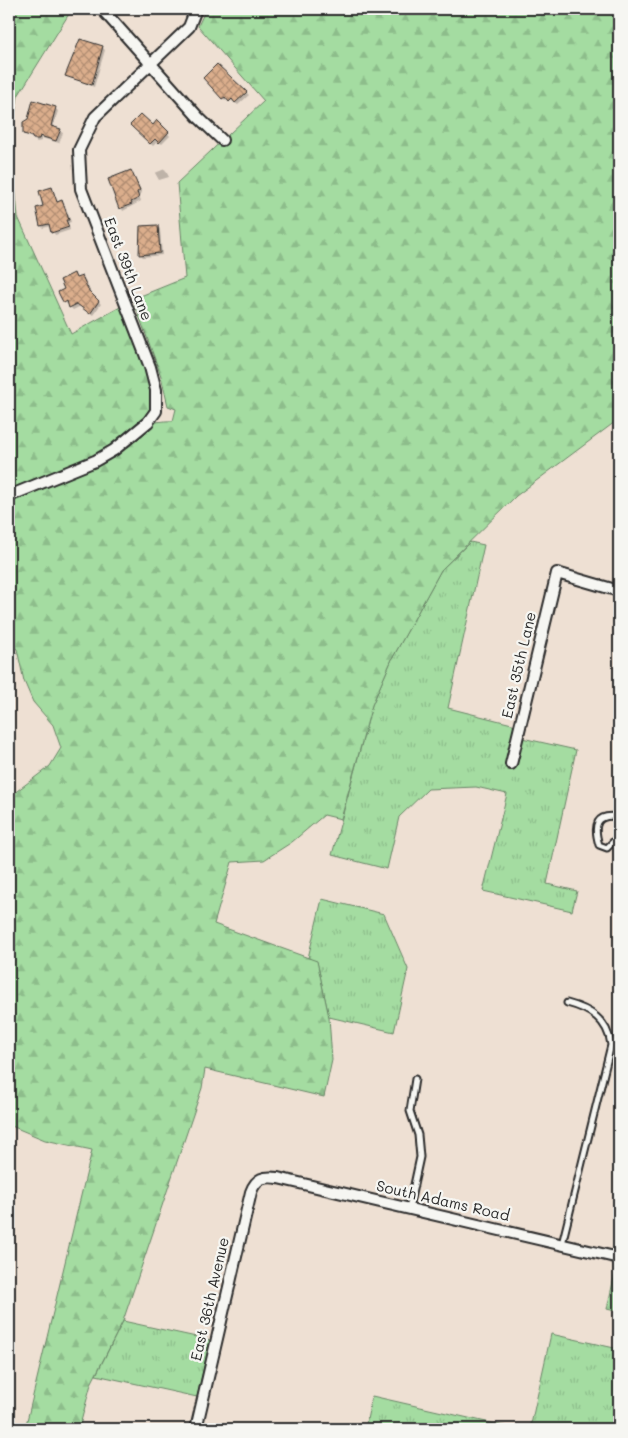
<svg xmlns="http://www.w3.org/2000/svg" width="628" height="1438" viewBox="0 0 628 1438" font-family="Mali,sans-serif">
  <defs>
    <pattern id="grass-tufts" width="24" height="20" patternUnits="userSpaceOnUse" patternTransform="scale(1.25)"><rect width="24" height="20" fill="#a4dca1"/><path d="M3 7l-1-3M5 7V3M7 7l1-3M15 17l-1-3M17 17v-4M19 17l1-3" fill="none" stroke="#8dbd8b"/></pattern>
    <pattern id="forest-firs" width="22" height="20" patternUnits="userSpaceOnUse" patternTransform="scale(1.25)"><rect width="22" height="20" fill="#a4dca1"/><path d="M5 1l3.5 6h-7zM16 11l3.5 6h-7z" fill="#8dbd8b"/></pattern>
    <pattern id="building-cross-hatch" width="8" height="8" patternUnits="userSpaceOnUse" patternTransform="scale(1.25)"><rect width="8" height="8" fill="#dbae8c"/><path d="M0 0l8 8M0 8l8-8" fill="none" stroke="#b28e73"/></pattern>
  </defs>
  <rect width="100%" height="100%" fill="#eee0d3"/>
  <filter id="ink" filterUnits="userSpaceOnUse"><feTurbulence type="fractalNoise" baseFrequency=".02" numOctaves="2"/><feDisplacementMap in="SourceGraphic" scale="10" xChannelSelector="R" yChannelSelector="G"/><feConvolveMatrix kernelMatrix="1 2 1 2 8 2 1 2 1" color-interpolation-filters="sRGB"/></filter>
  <g filter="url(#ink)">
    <!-- grass -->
    <path fill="url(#grass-tufts)" stroke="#688466" d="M470,542l14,3 -36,163 76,19 -2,11 54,12 -29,134 30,7 -5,20 -89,-20 24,-97 -31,-7 -48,2 -29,28 -12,52 -55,-14 40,-150 20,-46 49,-89z
      M322,899l62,15 24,55 -14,63 -65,-15 -12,-55 -9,-4z
      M617,1264h2v48l-12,-3z
      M123,1321l87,19 -13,57 -101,-22z
      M551,1334l68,15v80h-89z
      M372,1396l145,33h-152z"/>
    <!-- forest -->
    <path fill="url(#forest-firs)" stroke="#688466" d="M9,9h63l-54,87 -7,45 7,76 53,117 51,-28 30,83v16l-13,19c12,0 22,-4 34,-3l3,-12 -8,-3 -7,-30 -28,-77 52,-21 -8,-95 87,-82 -66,-75 8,-17h413v410l-103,77 -75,74 -49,89 -20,46 -31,114 -17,-4 -32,27 -28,18 -32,2 -18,62 103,37 12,56 3,43 -8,37 -119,-28 -3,19 -79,233 -32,63 -12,45h-54l67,-279 -47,-10 -36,-15v-328l41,-31 11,-18 -8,-23 -20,-23 -9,-21 -7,-32 -8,-5z"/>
    <!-- shadow -->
    <path fill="#0003" d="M102,47l3,3 -11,37 -27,-11z
      M217,66l32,29 -11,10 -10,-7 -2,3 -21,-23z
      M55,108l3,3 -5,17 10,5 -4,10 -17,-5 -1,3 -4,1 -13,-9z
      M157,122l13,14 -8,8 -4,-3 -5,5 -21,-21 21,1z
      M165,169l4,8 -10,3 -4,-7z
      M131,171l11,22 -3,2 2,6 -18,10 -13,-31z
      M52,188l6,15 4,-1 3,3 6,17 -3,1 2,7 -15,5 -4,-9 -8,2 -2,-2z
      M157,226l3,3 2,26 -19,2 -3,-3z
      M74,275l3,4 5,-2 3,3 7,15 9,9 -8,11 -12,-9 -8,4 -8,-8v-12z"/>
    <!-- building -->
    <path fill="url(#building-cross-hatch)" stroke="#2b2b2b" d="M80,39l23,7 -11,39 -27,-9z
      M217,64l30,28 -12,11 -3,-4 -3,3 -4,-5 -3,2 -19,-21z
      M33,100l23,7 -5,19 10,3 -5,12 -16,-5 -1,3h-6l-2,-3 -8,-2v-12l5,-3z
      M141,114l12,11 4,-5 12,12 -10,11 -4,-4 -5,5 -20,-19z
      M131,170l9,20 -3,2 2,6 -8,4 1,2 -13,5 -11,-30z
      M52,187l5,15 5,-2 7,20h-3l3,7 -18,6 -2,-9 -9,2 -4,-18 7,-2 -4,-15z
      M158,225l2,28 -21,2 1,-29z
      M74,273l2,5 6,-2 7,15 10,10 -9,13 -13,-10 -8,4 -2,-7 -3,2 -2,-3 -4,-8 6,-3 -4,-9z"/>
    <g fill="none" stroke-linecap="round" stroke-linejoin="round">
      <defs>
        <path id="lane" d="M619,817c-23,-4 -26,8 -20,28l8,3 12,-12
          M409,1208l11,-51 -2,-22 -8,-24 5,-32
          M562,1244l49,-199c-3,-25 -21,-36 -44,-42"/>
        <path id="street" d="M102,9l96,108 24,23
          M9,496l86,-35 19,-11 34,-28 8,-11v-21l-6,-23 -69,-178 -2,-39 16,-33 94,-90 7,-18
          M511,764l46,-191 62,18
          M196,1429l55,-237c5,-14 13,-16 27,-14l341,80"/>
      </defs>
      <!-- lane casing -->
      <use href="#lane" stroke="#2b2b2b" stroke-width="9"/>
      <!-- street casing -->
      <use href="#street" stroke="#2b2b2b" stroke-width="14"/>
      <!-- lane -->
      <use href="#lane" stroke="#f6f6f2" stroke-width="5"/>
      <!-- street -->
      <use href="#street" stroke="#f6f6f2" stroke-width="10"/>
    </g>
  </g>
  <g text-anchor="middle" stroke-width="4.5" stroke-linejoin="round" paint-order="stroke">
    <!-- street labels -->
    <g font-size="15" fill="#2b2b2b" stroke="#f6f6f2">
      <text transform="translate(128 269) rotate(69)" y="5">East 39th Lane</text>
      <text transform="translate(519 665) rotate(-77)" y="5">East 35th Lane</text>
      <text transform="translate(443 1201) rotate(13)" y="5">South Adams Road</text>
      <text transform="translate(210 1299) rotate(-77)" y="5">East 36th Avenue</text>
    </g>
  </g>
  <!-- margin -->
  <rect width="628" height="1438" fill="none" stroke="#f6f6f2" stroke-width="30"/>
  <rect x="15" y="15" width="598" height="1408" fill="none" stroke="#2b2b2b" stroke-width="2" filter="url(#ink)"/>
</svg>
